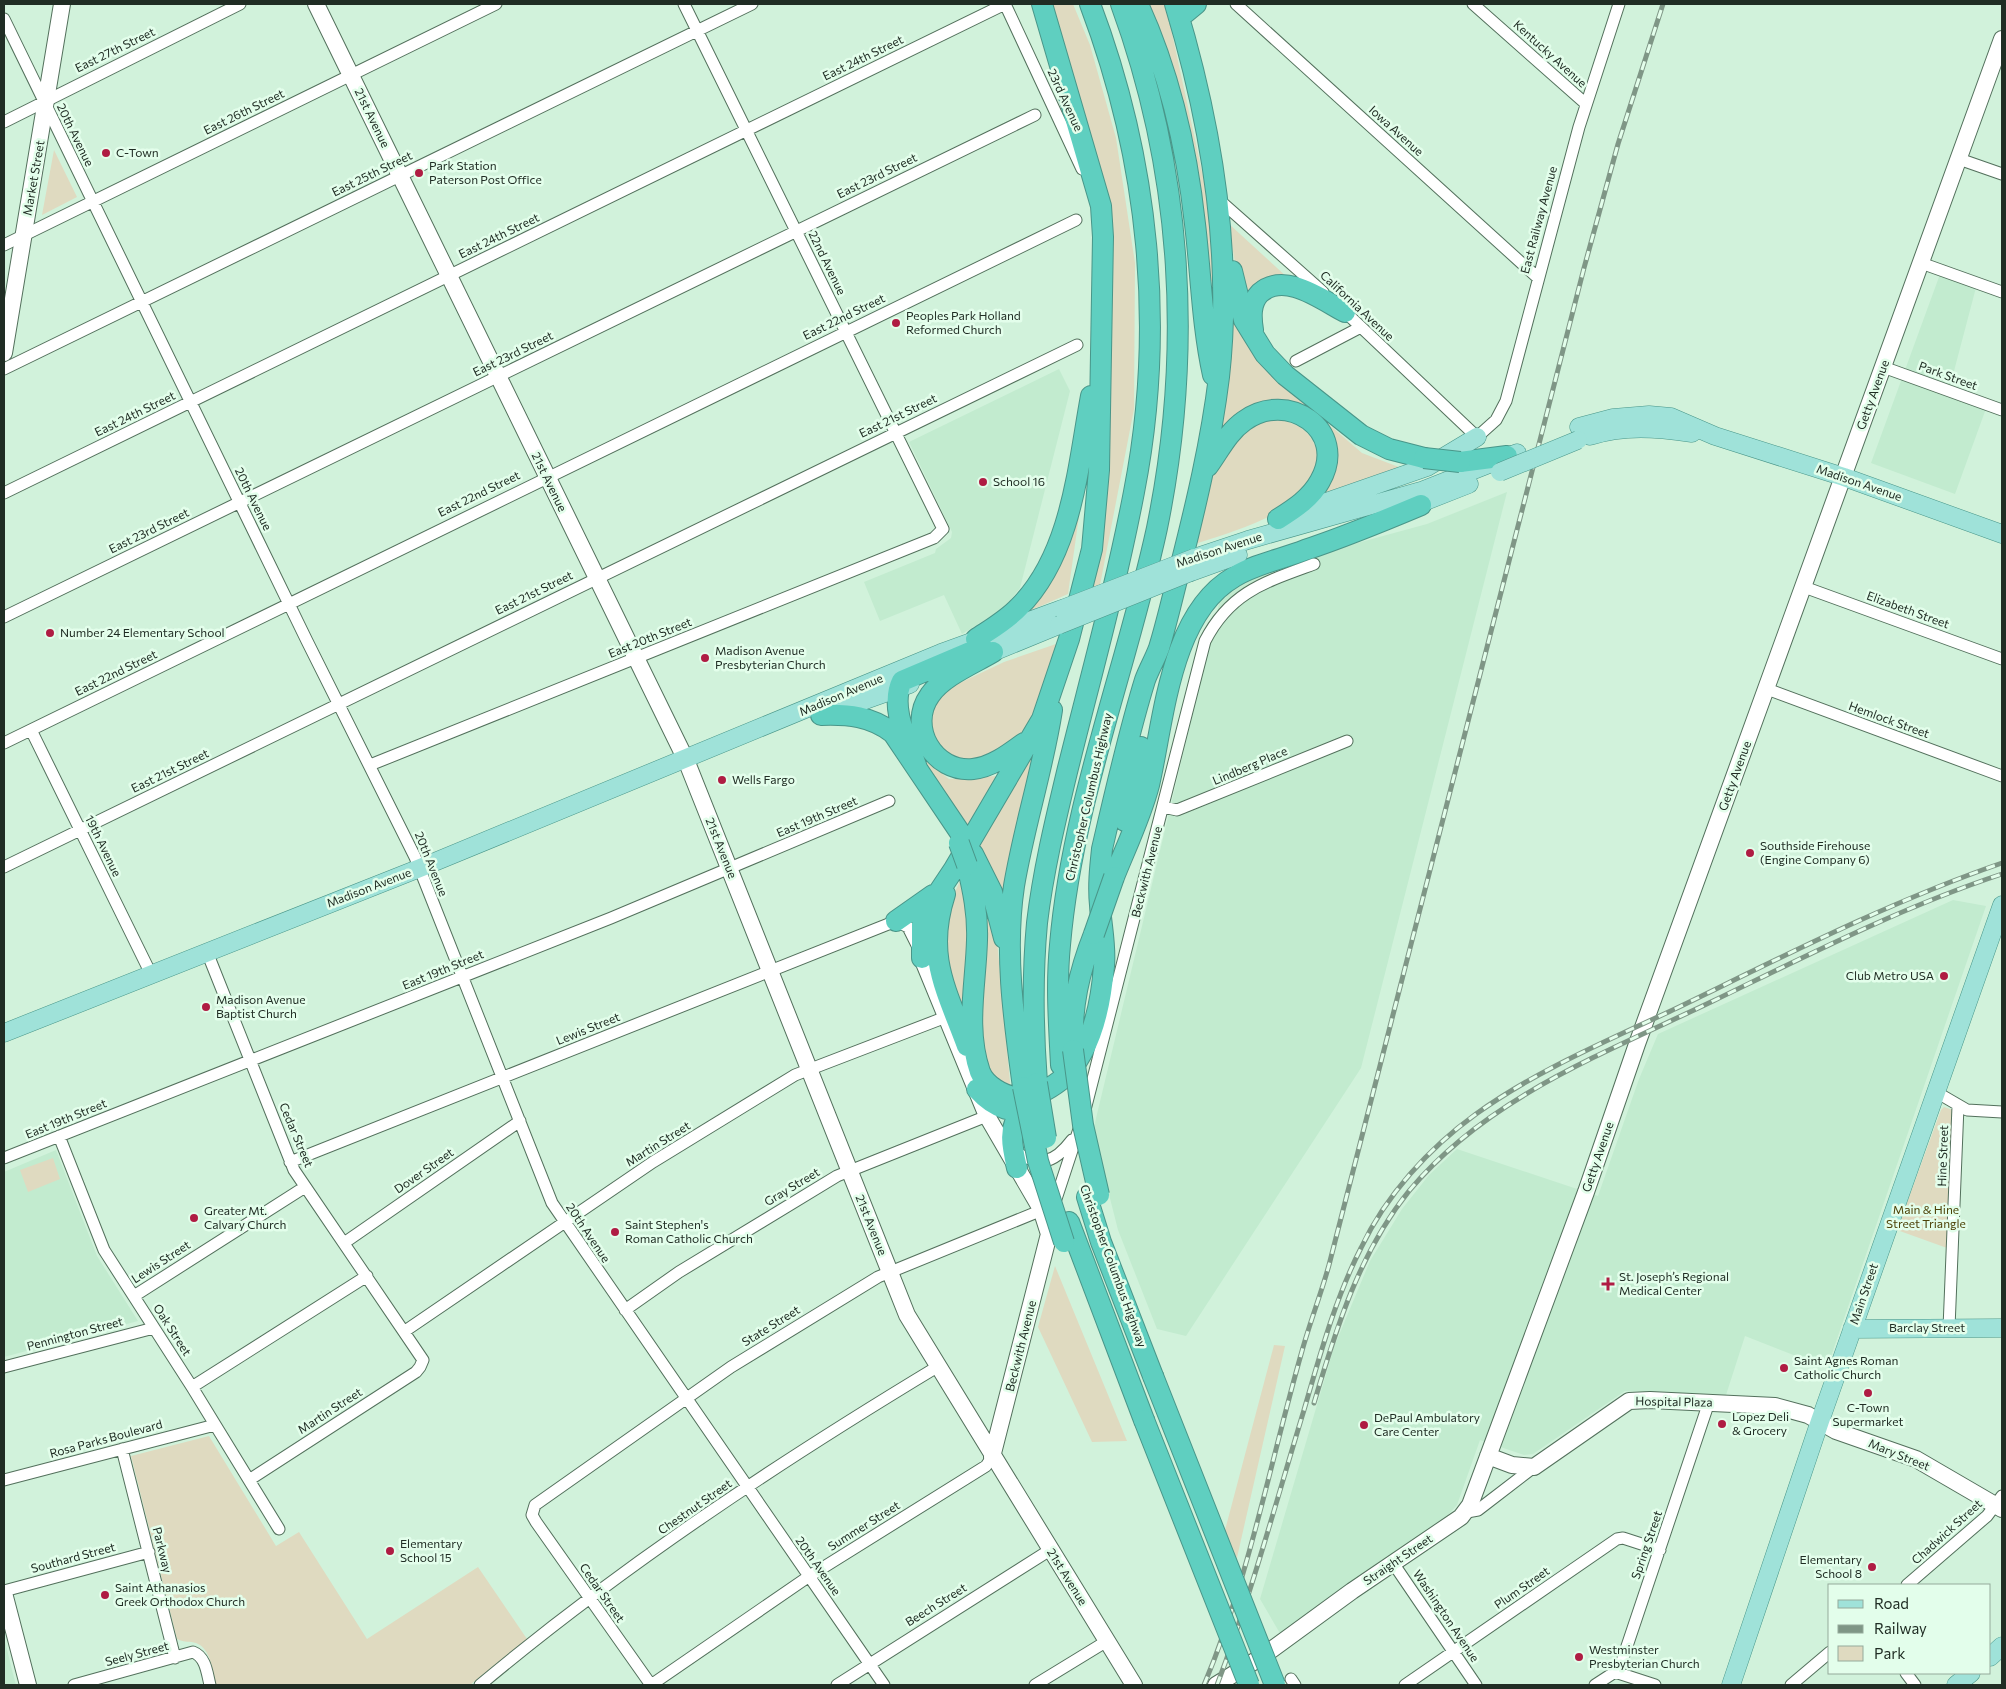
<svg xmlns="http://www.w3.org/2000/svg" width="2006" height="1689" viewBox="0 0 2006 1689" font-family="Commissioner,sans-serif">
  <rect width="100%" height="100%" fill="#d1f2db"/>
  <!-- built -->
  <path fill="#c2ebcf" d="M1943,266l35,14 -29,110 39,13 -33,91 -84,-31z
    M1059,369l11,22 -50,197 -16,20 -42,26 -18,-39 -64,26 -16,-39 71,-29 1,-4 15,-11 1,-6 -43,-90z
    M1507,492l-146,576 -175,268 -29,-7 -39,-99 -25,-99 131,-548 30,-12 173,-47z
    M1953,900l33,6 -159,462 -82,-32 -19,59 -101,-4 -92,63 -9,1 -44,-15 -23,65 -10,11 -166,119 -21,-36 74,-252 36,-86 32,-52 27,-34 28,-26 141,47 41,-117 19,-45z
    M56,1150l41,106 41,65 -134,36v-185z
    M4,1637l8,33 4,15h-12z"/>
  <!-- green -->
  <path fill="#dfdac0" d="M1045,4h28l17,41 26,93 19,125 -1,146 -34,176 -13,5 23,-344z
    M1146,4h18l4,11 38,175 9,90 -9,3z
    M54,150l23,47 -35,18z
    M1228,223l60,55 -46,24z
    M1230,297l12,36 21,35 99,85 42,16 -93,33 21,-42 -35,-53 -75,28z
    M1275,418c21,6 35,10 42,33 17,55 -88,81 -125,94l6,-32 20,-52 28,-32z
    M1081,502l-13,92 -43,19z
    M1056,644c-9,38 -16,86 -52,108 -11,7 -27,10 -40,14l-30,-17 -10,-29 19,-29 61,-29z
    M1035,751l-33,164 -27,-65z
    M922,758l27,21 48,-3 -30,54 -47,-67z
    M962,877l5,52 -2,100 -15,-37 -8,-73z
    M978,894l19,46 14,153 -27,-20 -7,-48z
    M1944,1107l9,3 -6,138 -50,-18 44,-120z
    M53,1158l7,21 -32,13 -8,-22z
    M1055,1266l72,175 -35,1 -54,-115z
    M1274,1345l11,1 -49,216 -12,-28z
    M209,1436l67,110 23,-14 68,107 111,-72 49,72 -57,46h-254c-3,-12 -5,-37 -20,-42 -6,-2 -11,0 -19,-4l-46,-183z"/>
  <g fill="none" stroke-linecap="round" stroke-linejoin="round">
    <defs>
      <path id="street" d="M1005,4l77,165
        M1236,4l302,274
        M1473,4l113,100
        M4,19l303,622 108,216 137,346 332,482
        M4,122l236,-118
        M1959,159l43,15
        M1217,198l106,94
        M4,245l492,-241
        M1921,263l81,29
        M1342,309l135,128 19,-17 10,-19 73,-274 40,-123
        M1296,361l65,-34
        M1883,367l119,43
        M4,369l748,-365
        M4,493l1001,-489
        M1804,587l198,72
        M4,617l1031,-502
        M1767,689l235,87
        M31,730l120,244
        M4,743l1072,-523
        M370,765l564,-227 9,-9 -259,-525
        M1163,807l14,3 170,-69
        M4,867l1073,-522
        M207,952l87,218 129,190 -3,7 -4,5 -167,108
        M1936,1092l31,18 35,2
        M1085,1110l120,-469c25,-49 60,-59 109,-77
        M59,1136l45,114 88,137 87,142
        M1013,1150c25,18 41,14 59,-10
        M4,1158l607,-240 278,-117
        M290,1162l606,-241 12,6 10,20
        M1054,1205l26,-79
        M344,1243l176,-122
        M134,1296l171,-109
        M625,1310l54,-38 158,-96 150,-60
        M1949,1328l9,-222
        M405,1331l248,-169 142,-87 151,-58
        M4,1367l150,-39
        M192,1387l175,-111
        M122,1449l53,209
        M4,1480l211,-55
        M1467,1512l11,-2 56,-43
        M1393,1563l83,122
        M1907,1585l80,-69 15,-20
        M4,1591l145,-39
        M1615,1672l40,13
        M1906,1673l9,12
        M1291,1679l4,6
        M74,1685l119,-33c13,5 14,21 17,33
        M480,1685c142,-119 298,-222 457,-318
        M651,1685l-115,-163 -4,-7 3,-10 196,-138 147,-90 169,-69
        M651,1685l157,-108 178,-111 6,-9
        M837,1685l213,-135
        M1035,1685l72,-44
        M1405,1685l212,-146 6,-1 37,12
        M1595,1685l20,-13 6,-8 88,-262
        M1791,1685l39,-33"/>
      <path id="secondary" d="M316,4l370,756 221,555 227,370
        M4,353l58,-349
        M922,958l65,158 54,93 8,25 -57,223
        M1488,1456l24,9 22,2 95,-66 21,-1 125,6 33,9 28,16 80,28 86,50
        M4,1593l24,92
        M1216,1685l47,-29 89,-65 109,-74 9,-12 116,-313 51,-148 365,-1005"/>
      <path id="primary" d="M1579,427l34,-9 36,-3 22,2 44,19 129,41 158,57
        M1590,436c34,-11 67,-8 102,-3
        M1408,508l61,-24
        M1289,515l138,-48 50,-30
        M1194,558l54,-18 173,-49 96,-38
        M1191,572l47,-17
        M981,657l78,-32
        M826,714l84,-30
        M4,1033l416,-165 521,-215 121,-44
        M1852,1329l150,-1
        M1990,1657l12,-11
        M1731,1685l89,-264 182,-516
        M1956,1685l15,-12"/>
      <path id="highway" d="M1138,4c31,68 49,146 57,220 6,50 7,101 18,151
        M1179,18l17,-14
        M1232,271l12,49 21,34 20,21 76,60 28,14 35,9
        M1253,330c-2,-13 -3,-27 7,-37 25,-22 62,7 85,19
        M1460,462l47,-6
        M1208,466c11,-15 20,-34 36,-45 43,-32 105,9 76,60 -9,17 -26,28 -42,38
        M976,639c15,-10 31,-19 43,-32 53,-53 59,-141 72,-211
        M993,652c-20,12 -50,24 -63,43 -23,32 4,78 43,74 19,-2 36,-15 51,-26
        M821,715c27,-1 50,1 72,18l70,104
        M917,768c-9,-26 -28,-61 -15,-87l80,-34
        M1125,821l16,-74
        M973,854l19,38 12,46
        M967,865c6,25 11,49 10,75 -1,43 -12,89 3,132 5,13 23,24 36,25 17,2 32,-7 45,-17 31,-28 40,-74 43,-114 2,-20 -3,-41 -4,-61 -2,-19 0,-37 2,-56 13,-56 26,-114 43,-169 4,-11 10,-21 14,-32 8,-26 14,-53 21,-80 16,-63 31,-126 39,-191 14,-125 -8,-254 -44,-373
        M1114,877c12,-30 27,-61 35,-92 15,-65 21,-171 85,-208 21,-13 48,-18 71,-27 39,-13 78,-29 116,-45
        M945,894c-20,62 1,95 22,152
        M896,921l37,-26
        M922,958v-33l4,-14 28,-42 88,-150 27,-80 23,-90 7,-79 4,-233 -2,-31 -59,-202
        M1073,1048c-2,-41 6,-76 21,-114
        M1061,1065c-2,-40 -5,-80 -1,-120 12,-142 67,-278 97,-417 36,-176 26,-355 -36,-524
        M1037,1083c-4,-53 -5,-106 0,-160 6,-51 18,-101 30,-151 23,-93 49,-186 67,-280 32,-164 15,-332 -44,-488
        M1023,1087c-9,-66 -19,-135 -9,-201 10,-60 29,-117 38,-176
        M977,1089c17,19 38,28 62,16
        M1017,1168c-5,-21 -10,-41 6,-58
        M1087,1197l14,45 52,134
        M1069,1222l75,198"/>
    </defs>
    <!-- street casing -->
    <use href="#street" stroke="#53705c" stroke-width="13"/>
    <!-- secondary casing -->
    <use href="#secondary" stroke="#53705c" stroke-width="18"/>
    <!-- primary casing -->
    <use href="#primary" stroke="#499689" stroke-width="19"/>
    <!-- highway casing -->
    <use href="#highway" stroke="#499689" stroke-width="22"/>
    <!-- street -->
    <use href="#street" stroke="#fff" stroke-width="11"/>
    <!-- secondary -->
    <use href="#secondary" stroke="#fff" stroke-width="16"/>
    <!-- primary -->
    <use href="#primary" stroke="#9fe2d9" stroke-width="18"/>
    <!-- highway -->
    <use href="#highway" stroke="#5fcfc0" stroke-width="20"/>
    <defs>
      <path id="rail" d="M1314,1403c22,-74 45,-150 95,-212 78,-94 196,-138 304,-190 95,-46 189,-94 289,-127
        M1204,1685c45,-107 66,-222 98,-334 8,-29 19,-57 27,-86l255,-997 34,-124 45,-140
        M1217,1685c34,-90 59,-183 87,-275 16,-55 31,-111 57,-162 25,-53 68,-100 115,-134 61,-44 133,-74 201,-106 107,-52 212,-106 325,-145"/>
    </defs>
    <!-- rail casing -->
    <use href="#rail" stroke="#7f9686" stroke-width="5"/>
    <!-- rail -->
    <use href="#rail" stroke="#e3feeb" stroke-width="3" stroke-dasharray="9" stroke-linecap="butt"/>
    <defs>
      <path id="primary-bridge" d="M1500,472l78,-32
        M1062,609l132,-51
        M1059,625l132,-53"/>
      <path id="highway-bridge" d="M1424,458l36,4
        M959,843l8,22
        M1094,934l20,-57
        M1073,1050l10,75 16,70
        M1037,1083l9,55
        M1023,1087l15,74 26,81
        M1153,1376l122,309
        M1144,1420l105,265"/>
    </defs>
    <!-- primary-bridge casing -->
    <use href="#primary-bridge" stroke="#499689" stroke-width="19" stroke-linecap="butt"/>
    <!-- highway-bridge casing -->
    <use href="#highway-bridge" stroke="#499689" stroke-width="22" stroke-linecap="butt"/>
    <!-- primary-bridge -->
    <use href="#primary-bridge" stroke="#9fe2d9" stroke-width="18"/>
    <!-- highway-bridge -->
    <use href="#highway-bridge" stroke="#5fcfc0" stroke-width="20"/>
  </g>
  <!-- markers -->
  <g fill="#af1c43" stroke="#e3feeb" stroke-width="2">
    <circle cx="106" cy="153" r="5"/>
    <circle cx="419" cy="173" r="5"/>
    <circle cx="896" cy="323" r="5"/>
    <circle cx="983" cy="482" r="5"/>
    <circle cx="50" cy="633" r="5"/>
    <circle cx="705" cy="658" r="5"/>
    <circle cx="722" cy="780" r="5"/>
    <circle cx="1750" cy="853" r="5"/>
    <circle cx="1944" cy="976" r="5"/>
    <circle cx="206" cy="1007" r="5"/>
    <circle cx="194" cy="1218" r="5"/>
    <circle cx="615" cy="1232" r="5"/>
    <path d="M1605.5 1276.5h5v5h5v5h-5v5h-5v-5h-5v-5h5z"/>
    <circle cx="1784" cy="1368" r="5"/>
    <circle cx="1868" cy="1393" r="5"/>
    <circle cx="1722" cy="1424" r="5"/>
    <circle cx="1364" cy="1425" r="5"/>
    <circle cx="390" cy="1551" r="5"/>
    <circle cx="1872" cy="1567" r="5"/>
    <circle cx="105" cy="1595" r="5"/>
    <circle cx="1579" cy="1657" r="5"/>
  </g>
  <g text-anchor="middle" stroke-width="5" stroke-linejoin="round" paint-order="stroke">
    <!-- street labels -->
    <g font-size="12" fill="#202d24" stroke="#e3feeb">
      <text transform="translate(115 50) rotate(-26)" y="4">East 27th Street</text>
      <text transform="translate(1550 54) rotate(42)" y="4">Kentucky Avenue</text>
      <text transform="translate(863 58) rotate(-26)" y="4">East 24th Street</text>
      <text transform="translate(1065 100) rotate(65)" y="4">23rd Avenue</text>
      <text transform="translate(244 112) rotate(-26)" y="4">East 26th Street</text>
      <text transform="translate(372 118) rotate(64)" y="4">21st Avenue</text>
      <text transform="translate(1396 131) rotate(42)" y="4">Iowa Avenue</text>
      <text transform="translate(75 135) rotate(64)" y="4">20th Avenue</text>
      <text transform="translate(372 174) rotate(-26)" y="4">East 25th Street</text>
      <text transform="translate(877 176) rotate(-26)" y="4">East 23rd Street</text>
      <text transform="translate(34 178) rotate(-80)" y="4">Market Street</text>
      <text transform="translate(1539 220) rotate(-75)" y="4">East Railway Avenue</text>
      <text transform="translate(499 236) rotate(-26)" y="4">East 24th Street</text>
      <text transform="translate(827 263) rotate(64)" y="4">22nd Avenue</text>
      <text transform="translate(1357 306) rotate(43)" y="4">California Avenue</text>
      <text transform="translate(844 317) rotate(-26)" y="4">East 22nd Street</text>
      <text transform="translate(513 354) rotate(-26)" y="4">East 23rd Street</text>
      <text transform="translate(1948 376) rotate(20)" y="4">Park Street</text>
      <text transform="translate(1873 395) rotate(-70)" y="4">Getty Avenue</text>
      <text transform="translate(135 414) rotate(-26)" y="4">East 24th Street</text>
      <text transform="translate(898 416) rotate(-26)" y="4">East 21st Street</text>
      <text transform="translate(549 482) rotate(64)" y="4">21st Avenue</text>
      <text transform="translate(1859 483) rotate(19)" y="4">Madison Avenue</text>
      <text transform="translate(479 494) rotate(-26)" y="4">East 22nd Street</text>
      <text transform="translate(253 499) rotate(64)" y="4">20th Avenue</text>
      <text transform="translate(149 531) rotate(-26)" y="4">East 23rd Street</text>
      <text transform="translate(1219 550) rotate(-18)" y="4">Madison Avenue</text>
      <text transform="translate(534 593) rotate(-26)" y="4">East 21st Street</text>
      <text transform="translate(1908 610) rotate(20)" y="4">Elizabeth Street</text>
      <text transform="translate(650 638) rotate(-22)" y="4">East 20th Street</text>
      <text transform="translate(116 673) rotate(-26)" y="4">East 22nd Street</text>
      <text transform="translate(841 695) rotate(-23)" y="4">Madison Avenue</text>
      <text transform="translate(1889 720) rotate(20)" y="4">Hemlock Street</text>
      <text transform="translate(1250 766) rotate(-23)" y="4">Lindberg Place</text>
      <text transform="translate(170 771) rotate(-26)" y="4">East 21st Street</text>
      <text transform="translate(1735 776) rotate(-70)" y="4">Getty Avenue</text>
      <text transform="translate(1089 797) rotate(-77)" y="4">Christopher Columbus Highway</text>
      <text transform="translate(817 817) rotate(-23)" y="4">East 19th Street</text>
      <text transform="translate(103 846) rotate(64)" y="4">19th Avenue</text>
      <text transform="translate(721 848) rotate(68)" y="4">21st Avenue</text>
      <text transform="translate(431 864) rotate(68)" y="4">20th Avenue</text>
      <text transform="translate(1147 872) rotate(-76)" y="4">Beckwith Avenue</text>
      <text transform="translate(369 888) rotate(-21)" y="4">Madison Avenue</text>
      <text transform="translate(443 970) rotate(-22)" y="4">East 19th Street</text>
      <text transform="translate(588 1029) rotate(-22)" y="4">Lewis Street</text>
      <text transform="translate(66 1119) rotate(-22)" y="4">East 19th Street</text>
      <text transform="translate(296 1135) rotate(67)" y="4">Cedar Street</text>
      <text transform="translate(658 1144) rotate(-32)" y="4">Martin Street</text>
      <text transform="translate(1943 1156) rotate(-88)" y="4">Hine Street</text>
      <text transform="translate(1598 1157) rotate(-71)" y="4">Getty Avenue</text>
      <text transform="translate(424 1171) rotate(-35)" y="4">Dover Street</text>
      <text transform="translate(792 1187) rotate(-31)" y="4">Gray Street</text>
      <text transform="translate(871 1225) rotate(68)" y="4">21st Avenue</text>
      <text transform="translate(588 1233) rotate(56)" y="4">20th Avenue</text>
      <text transform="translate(161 1262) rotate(-33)" y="4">Lewis Street</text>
      <text transform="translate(1113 1266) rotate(70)" y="4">Christopher Columbus Highway</text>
      <text transform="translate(1864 1294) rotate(-71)" y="4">Main Street</text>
      <text transform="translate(771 1326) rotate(-32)" y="4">State Street</text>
      <text x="1927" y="1332">Barclay Street</text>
      <text transform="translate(172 1330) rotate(57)" y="4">Oak Street</text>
      <text transform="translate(75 1334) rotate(-15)" y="4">Pennington Street</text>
      <text transform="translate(1021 1346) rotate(-76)" y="4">Beckwith Avenue</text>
      <text transform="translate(1674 1402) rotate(1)" y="4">Hospital Plaza</text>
      <text transform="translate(330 1411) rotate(-33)" y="4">Martin Street</text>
      <text transform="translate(106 1439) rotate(-15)" y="4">Rosa Parks Boulevard</text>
      <text transform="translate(1899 1455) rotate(22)" y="4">Mary Street</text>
      <text transform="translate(695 1507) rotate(-35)" y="4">Chestnut Street</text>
      <text transform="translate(864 1526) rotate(-32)" y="4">Summer Street</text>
      <text transform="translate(1947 1532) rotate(-42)" y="4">Chadwick Street</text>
      <text transform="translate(1647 1545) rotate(-71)" y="4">Spring Street</text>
      <text transform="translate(162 1550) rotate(76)" y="4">Parkway</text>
      <text transform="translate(73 1558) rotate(-15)" y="4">Southard Street</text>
      <text transform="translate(1398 1560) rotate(-34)" y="4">Straight Street</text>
      <text transform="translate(818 1566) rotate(55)" y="4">20th Avenue</text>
      <text transform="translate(1067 1577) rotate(58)" y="4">21st Avenue</text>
      <text transform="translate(1522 1588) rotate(-35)" y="4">Plum Street</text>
      <text transform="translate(602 1593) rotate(55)" y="4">Cedar Street</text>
      <text transform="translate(936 1605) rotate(-32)" y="4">Beech Street</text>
      <text transform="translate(1446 1616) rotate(56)" y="4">Washington Avenue</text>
      <text transform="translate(137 1654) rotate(-15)" y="4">Seely Street</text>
    </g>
    <!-- poi labels -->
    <g font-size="12" fill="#202d24" stroke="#e3feeb" text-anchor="start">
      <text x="116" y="157">C-Town</text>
      <text x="429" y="170">Park Station<tspan x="429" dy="14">Paterson Post Office</tspan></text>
      <text x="906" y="320">Peoples Park Holland<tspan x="906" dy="14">Reformed Church</tspan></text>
      <text x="993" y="486">School 16</text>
      <text x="60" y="637">Number 24 Elementary School</text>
      <text x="715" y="655">Madison Avenue<tspan x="715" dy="14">Presbyterian Church</tspan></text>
      <text x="732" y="784">Wells Fargo</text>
      <text x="1760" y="850">Southside Firehouse<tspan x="1760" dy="14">(Engine Company 6)</tspan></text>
      <text x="1934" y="980" text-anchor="end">Club Metro USA</text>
      <text x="216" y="1004">Madison Avenue<tspan x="216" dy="14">Baptist Church</tspan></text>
      <text x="204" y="1215">Greater Mt.<tspan x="204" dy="14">Calvary Church</tspan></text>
      <text x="625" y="1229">Saint Stephen's<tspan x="625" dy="14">Roman Catholic Church</tspan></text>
      <text x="1619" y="1281">St. Joseph’s Regional<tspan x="1619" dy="14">Medical Center</tspan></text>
      <text x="1794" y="1365">Saint Agnes Roman<tspan x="1794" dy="14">Catholic Church</tspan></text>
      <text x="1868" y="1412" text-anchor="middle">C-Town<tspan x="1868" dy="14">Supermarket</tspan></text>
      <text x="1732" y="1421">Lopez Deli<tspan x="1732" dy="14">&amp; Grocery</tspan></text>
      <text x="1374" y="1422">DePaul Ambulatory<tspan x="1374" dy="14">Care Center</tspan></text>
      <text x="400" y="1548">Elementary<tspan x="400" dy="14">School 15</tspan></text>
      <text x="1862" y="1564" text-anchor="end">Elementary<tspan x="1862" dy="14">School 8</tspan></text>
      <text x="115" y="1592">Saint Athanasios<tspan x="115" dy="14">Greek Orthodox Church</tspan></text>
      <text x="1589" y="1654">Westminster<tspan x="1589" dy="14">Presbyterian Church</tspan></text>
    </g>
    <!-- park labels -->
    <g font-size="12" fill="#4d4207" stroke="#e3feeb">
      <text x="1926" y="1214">Main &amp; Hine<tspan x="1926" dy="14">Street Triangle</tspan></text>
    </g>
  </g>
  <!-- border -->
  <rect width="2006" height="1689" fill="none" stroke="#202d24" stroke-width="10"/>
  <!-- legend -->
  <rect x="1828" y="1584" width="162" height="90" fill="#e3feeb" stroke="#95aa9b"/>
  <rect x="1838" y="1600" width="25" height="8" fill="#9fe2d9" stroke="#95aa9b"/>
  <text x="1874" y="1609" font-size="15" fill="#202d24">Road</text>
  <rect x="1838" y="1625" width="25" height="8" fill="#7f9686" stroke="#95aa9b"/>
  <text x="1874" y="1634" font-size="15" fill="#202d24">Railway</text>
  <rect x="1838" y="1646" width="25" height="15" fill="#dfdac0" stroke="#95aa9b"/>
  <text x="1874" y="1659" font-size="15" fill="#202d24">Park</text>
</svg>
